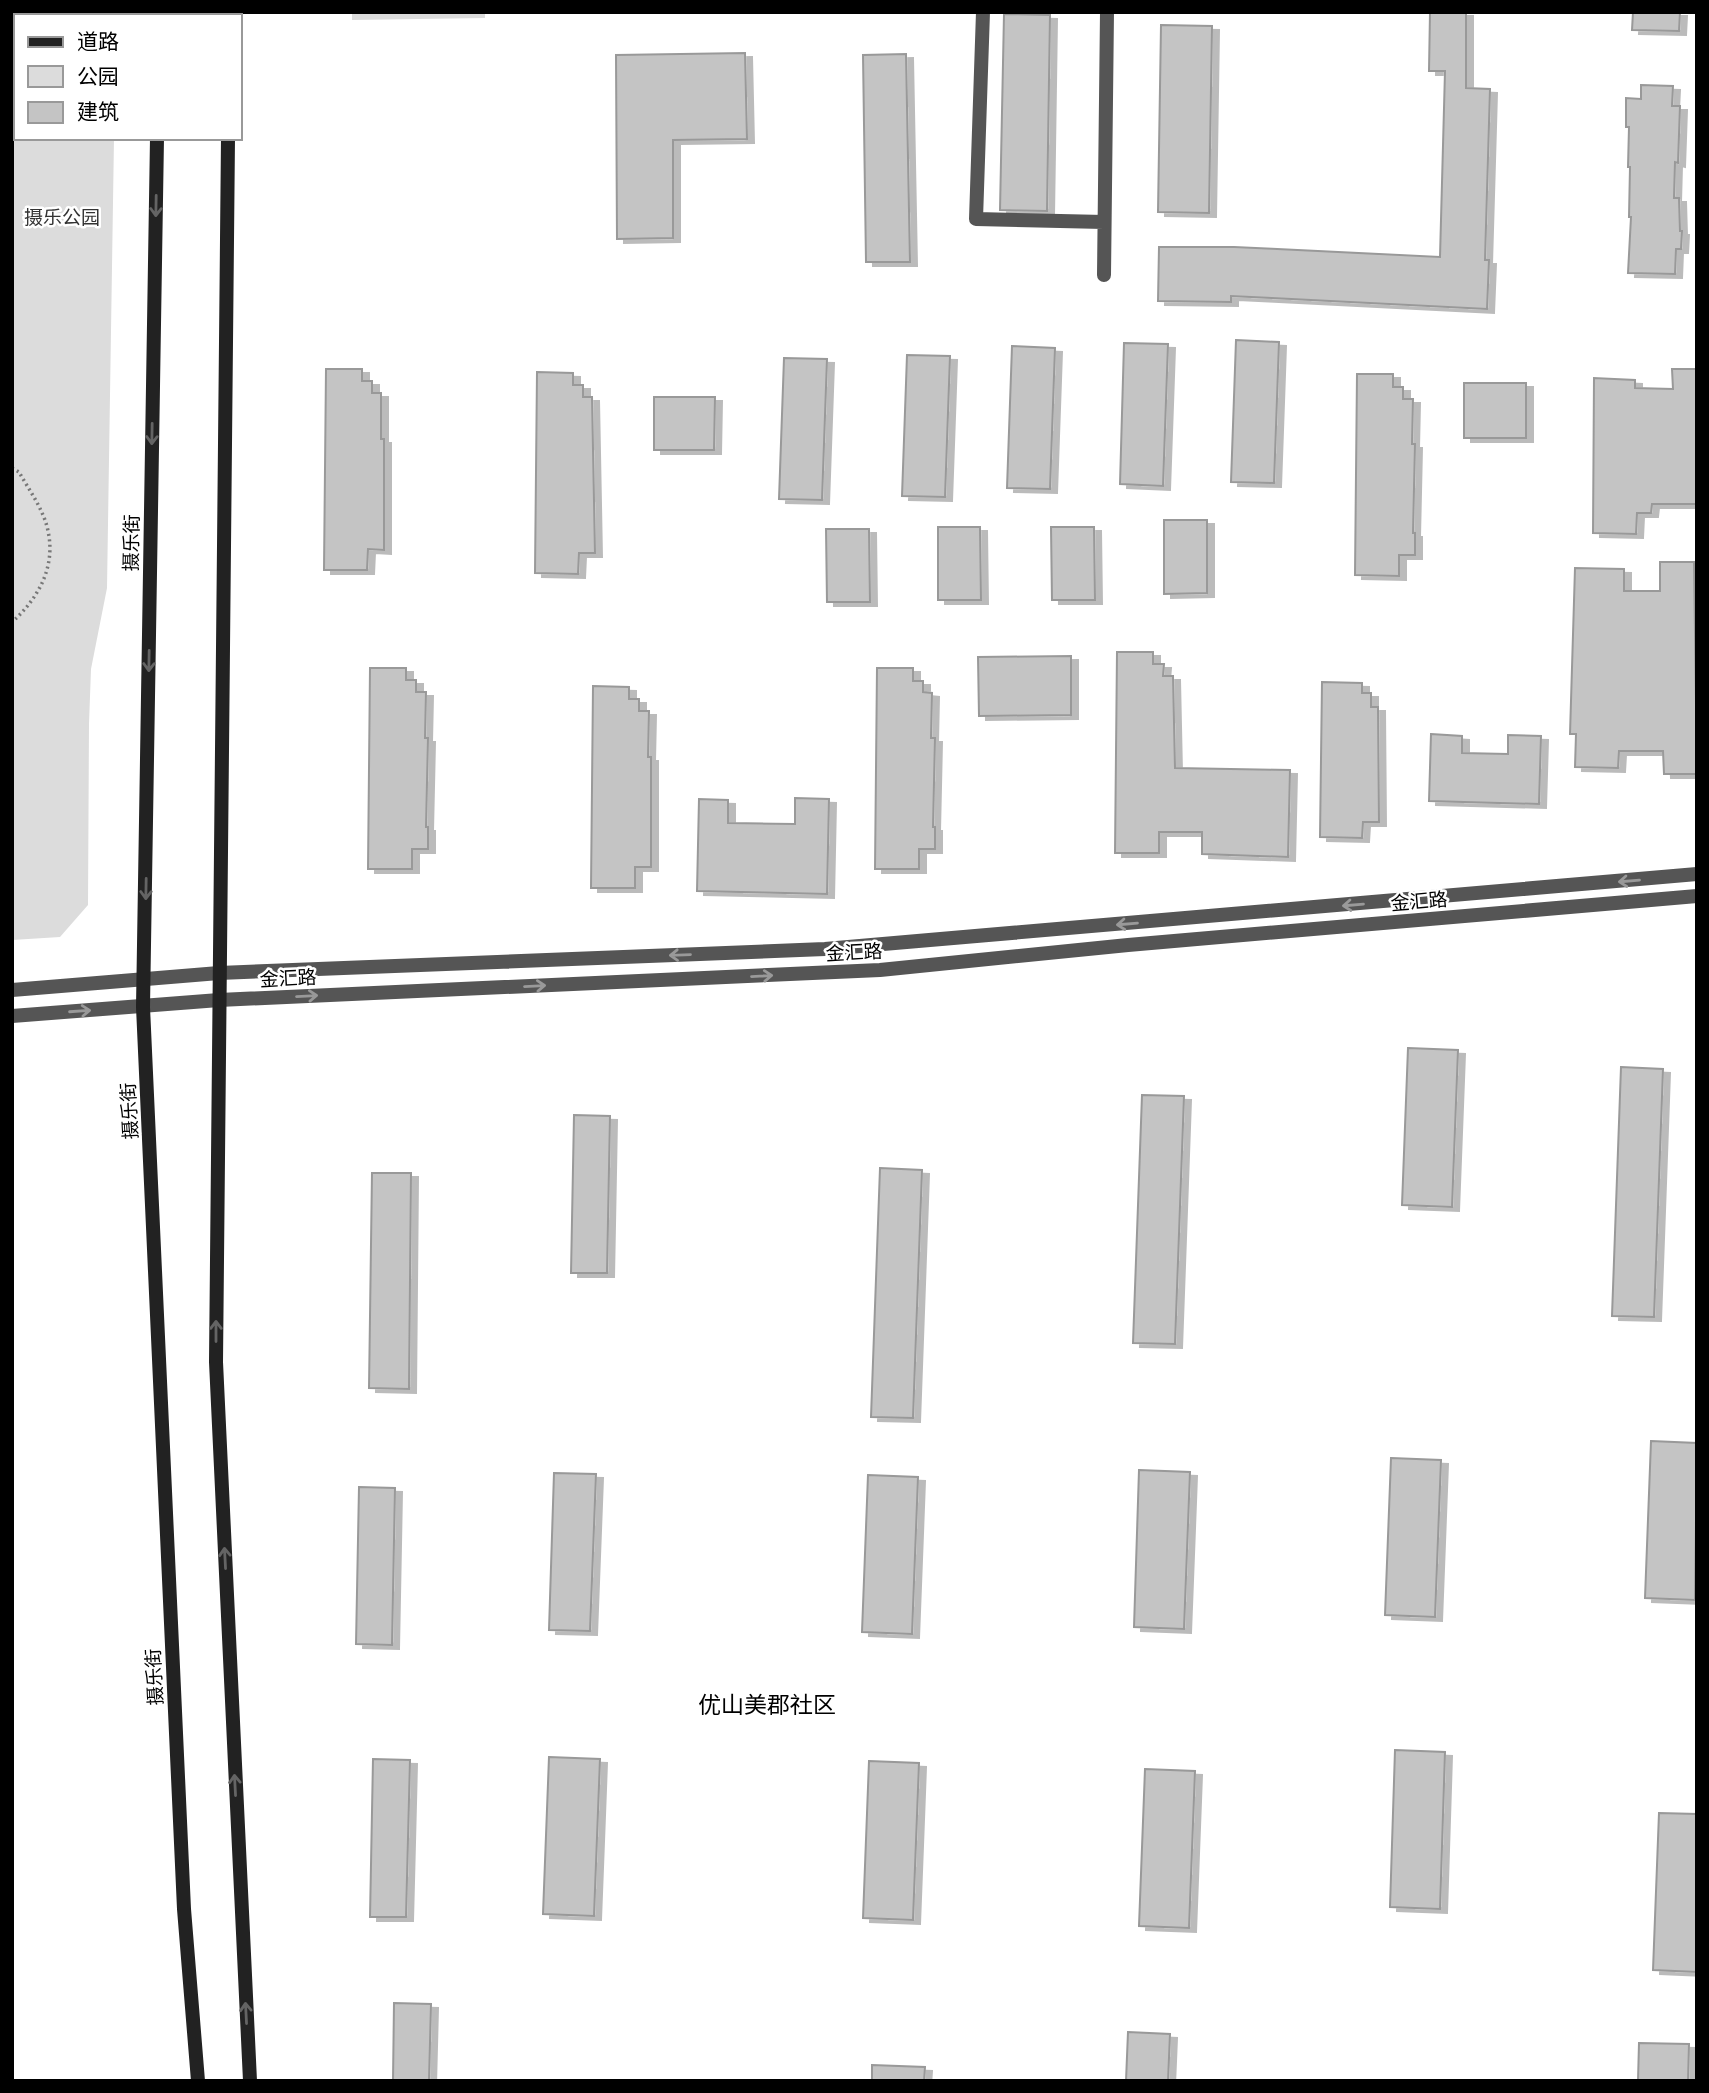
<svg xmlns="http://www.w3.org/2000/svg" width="1709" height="2093" viewBox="0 0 1709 2093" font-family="Ubuntu,'Noto Sans SC',sans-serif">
  <defs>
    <filter id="shadow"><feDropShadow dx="7" dy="4" stdDeviation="0" flood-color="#0004"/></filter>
  </defs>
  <rect width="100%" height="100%" fill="#fff"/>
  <!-- green -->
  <path fill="#dcdcdc" d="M12,12h104v4h-100v122h98l-7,450 -16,81 -2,55 -1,181 -28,32 -48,3z
    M352,12h133v6l-133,2z"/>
  <!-- building -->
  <path fill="#c4c4c4" stroke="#999" stroke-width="2" filter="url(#shadow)" d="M1430,12h36v76l24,1 -5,171h4l-2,49 -256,-13v6l-73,-1 1,-54h75l206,10 5,-186h-16z
    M1633,12h47l-1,19 -47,-1z
    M1004,14l46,1 -3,196 -47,-1z
    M1161,25l51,1 -3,187 -51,-1z
    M745,53l2,86 -74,1v98l-56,1 -1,-184z
    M906,54l4,208h-44l-3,-207z
    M1641,85l32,1 -1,20h8l-2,57 -3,-1 -1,36h5l1,33h2l-1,18h-5l-1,25 -47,-1 3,-56h-2l1,-50h-2l1,-40h-3v-29l15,1z
    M1236,340l43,2 -5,141 -43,-1z
    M1124,343l44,1 -5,142 -43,-2z
    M1012,346l43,2 -5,141 -43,-1z
    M907,355l43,1 -5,141 -43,-1z
    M784,358l43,1 -5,141 -43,-1z
    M326,369h36v12h10v12h9v46h3v111l-16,-1 -1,21h-43z
    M1672,369h25v135h-45l-1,9h-14l-1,21 -43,-1 1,-155 41,2v8l38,1z
    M537,372l36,1v12h10v12h9l3,156h-16l-1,21 -43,-1z
    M1357,374h36v13h10v12h10l-1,45h3l-2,89h2v22h-16v21l-44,-1z
    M1464,383h62v55h-62z
    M654,397h61l-1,53h-60z
    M1164,520h43v73l-43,1z
    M938,527h42l1,73h-43z
    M1051,527h43l1,73h-43z
    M826,529h43l1,73h-43z
    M1660,562h34l3,212h-33l-1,-23h-44l-1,17 -43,-1 1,-33h-6l5,-166 49,1v22h36z
    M1117,652h36v12h11l-1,12h10l2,92 115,2 -2,87 -86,-3v-22h-43v21h-44z
    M1071,656v59l-92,1 -1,-59z
    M370,668h36v12h10v12h10l-1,46h3l-2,89h2v22h-16v20h-44z
    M877,668h36v13h10v11l9,1 -1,45h4l-2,89h2v22h-16v20h-44z
    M1322,682l40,1v10h9v14h7l1,115h-16l-1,16 -42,-1z
    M593,686l36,1v12h10v12h10l-1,46h3v110h-16v21h-44z
    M1431,734l31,2v17l46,1v-19l33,1 -2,68 -110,-3z
    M795,798l34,1 -2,95 -130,-3 2,-92 29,1v23l67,1z
    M1408,1048l50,2 -6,157 -50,-2z
    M1621,1067l42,2 -9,248 -42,-1z
    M1142,1095l42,1 -9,248 -42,-1z
    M574,1115l36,1 -3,157h-36z
    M880,1168l42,2 -9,248 -42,-1z
    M372,1173h39l-2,216 -40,-1z
    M1651,1441l46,2 -2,157 -50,-2z
    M1391,1458l50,2 -6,157 -50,-2z
    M1139,1470l51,2 -6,157 -50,-2z
    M554,1473l42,1 -6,157 -41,-1z
    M868,1475l50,2 -6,157 -50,-2z
    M359,1487l36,1 -3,157 -36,-1z
    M1395,1750l50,2 -5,157 -50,-2z
    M549,1757l51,2 -6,157 -51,-2z
    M373,1759l37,1 -4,157h-36z
    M869,1761l50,2 -6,157 -50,-2z
    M1145,1769l50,2 -6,157 -50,-2z
    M1659,1813l38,1v158l-44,-2z
    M394,2003l37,1 -2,77h-36z
    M1128,2032l42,2 -2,47h-42z
    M1639,2043l50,1 -1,37h-50z
    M872,2065l53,2 -1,14h-52z"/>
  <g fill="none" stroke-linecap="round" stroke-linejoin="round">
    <!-- path -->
    <path stroke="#777" stroke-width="3.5" stroke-dasharray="2 3.5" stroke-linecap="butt" d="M12,468l7,4c10,18 25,38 29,59 8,36 -10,68 -36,91"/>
    <!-- minor -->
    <path stroke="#555" stroke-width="14" d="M983,12l-7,207 128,3
      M1104,275l3,-263"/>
    <!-- tertiary -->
    <path stroke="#555" stroke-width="14" d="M12,990l207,-17 606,-24 872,-75
      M12,1016l207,-16 661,-30 248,-25 569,-49"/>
    <!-- secondary -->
    <path stroke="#222" stroke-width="14" d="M158,16l1,-4
      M230,16v-4
      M157,138l-14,869 41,902 14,172
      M228,138l-12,1224 34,719"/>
  </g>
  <!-- one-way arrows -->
  <defs><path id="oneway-shaft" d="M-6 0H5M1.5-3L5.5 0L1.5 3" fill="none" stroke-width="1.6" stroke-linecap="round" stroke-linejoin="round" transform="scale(1.75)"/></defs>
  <g stroke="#646464">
    <use href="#oneway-shaft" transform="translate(156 206) rotate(91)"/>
    <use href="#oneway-shaft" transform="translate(152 434) rotate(91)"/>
    <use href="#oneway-shaft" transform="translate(149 661) rotate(91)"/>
    <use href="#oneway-shaft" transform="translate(146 889) rotate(91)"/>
    <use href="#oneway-shaft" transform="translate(216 1331) rotate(-90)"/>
    <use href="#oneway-shaft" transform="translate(225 1558) rotate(-93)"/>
    <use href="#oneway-shaft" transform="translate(235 1785) rotate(-93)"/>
    <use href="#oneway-shaft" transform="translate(246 2013) rotate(-93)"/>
  </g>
  <g stroke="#999">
    <use href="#oneway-shaft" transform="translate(1629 881) rotate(175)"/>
    <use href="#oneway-shaft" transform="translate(1353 905) rotate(175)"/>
    <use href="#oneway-shaft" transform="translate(1127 924) rotate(175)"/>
    <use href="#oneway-shaft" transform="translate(680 955) rotate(178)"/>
    <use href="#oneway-shaft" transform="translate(762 976) rotate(-3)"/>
    <use href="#oneway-shaft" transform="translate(535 986) rotate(-3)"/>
    <use href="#oneway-shaft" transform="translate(307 996) rotate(-3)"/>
    <use href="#oneway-shaft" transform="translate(80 1011) rotate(-4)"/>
  </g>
  <g text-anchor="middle" stroke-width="5" stroke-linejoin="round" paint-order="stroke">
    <!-- park labels -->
    <g font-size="19" fill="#333" stroke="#fff">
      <text x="62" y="224">摄乐公园</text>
    </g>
    <!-- street labels -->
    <g font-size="19" fill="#000" stroke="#fff">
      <text transform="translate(131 543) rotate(-89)" y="7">摄乐街</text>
      <text transform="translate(1419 901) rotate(-5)" y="7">金汇路</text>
      <text transform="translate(854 952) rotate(-3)" y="7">金汇路</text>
      <text transform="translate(288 978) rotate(-3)" y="7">金汇路</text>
      <text transform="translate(129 1111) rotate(-93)" y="7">摄乐街</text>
      <text transform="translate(154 1677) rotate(-93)" y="7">摄乐街</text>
    </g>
    <!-- quarter labels -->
    <g font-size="23" fill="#000" stroke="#fff">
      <text x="767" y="1713">优山美郡社区</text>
    </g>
  </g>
  <!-- border -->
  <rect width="1709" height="2093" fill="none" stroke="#000000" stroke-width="28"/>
  <!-- legend -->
  <rect x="14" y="14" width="228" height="126" fill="#ffffff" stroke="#999999" stroke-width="2"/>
  <rect x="28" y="37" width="35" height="10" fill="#222222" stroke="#999999" stroke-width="2"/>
  <text x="77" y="49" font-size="21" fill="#000000">道路</text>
  <rect x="28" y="66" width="35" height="21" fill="#dcdcdc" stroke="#999999" stroke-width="2"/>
  <text x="77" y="84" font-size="21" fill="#000000">公园</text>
  <rect x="28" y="102" width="35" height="21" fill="#c4c4c4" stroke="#999999" stroke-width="2"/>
  <text x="77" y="119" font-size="21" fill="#000000">建筑</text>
</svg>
